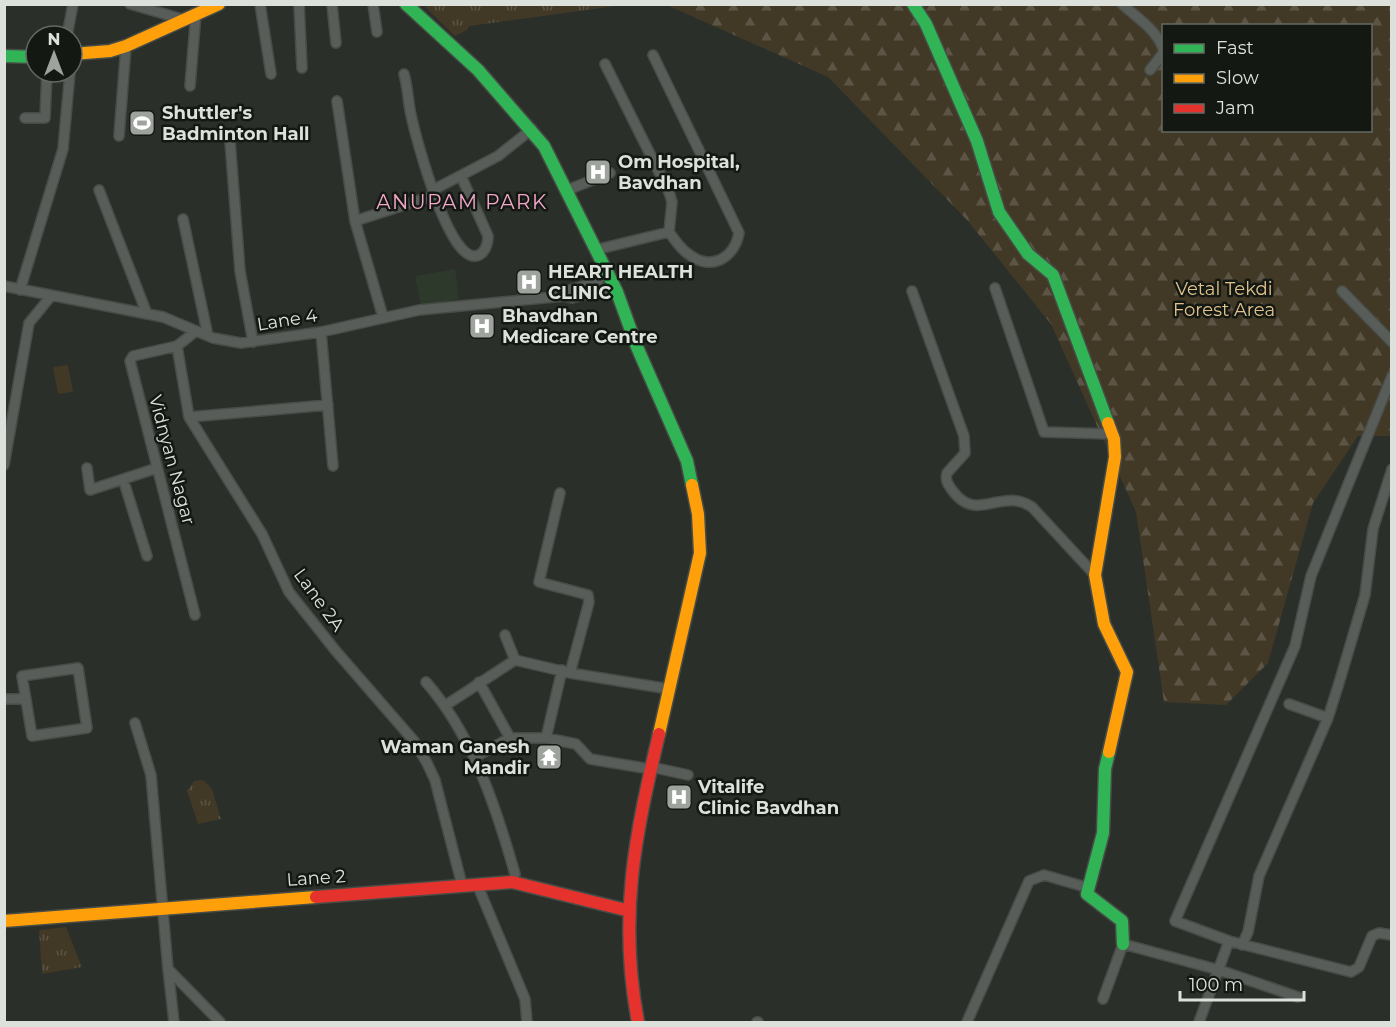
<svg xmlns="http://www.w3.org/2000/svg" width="1396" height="1027" viewBox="0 0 1396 1027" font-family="Montserrat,sans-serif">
  <defs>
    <pattern id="grass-tufts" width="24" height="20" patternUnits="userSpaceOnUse" patternTransform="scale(1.5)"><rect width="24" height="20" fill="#413826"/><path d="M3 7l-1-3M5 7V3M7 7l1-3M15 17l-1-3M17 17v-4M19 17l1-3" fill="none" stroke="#5c5445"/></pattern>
    <pattern id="forest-firs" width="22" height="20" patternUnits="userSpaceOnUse" patternTransform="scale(1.5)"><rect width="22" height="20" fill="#413826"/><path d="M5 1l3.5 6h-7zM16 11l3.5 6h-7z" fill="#5c5445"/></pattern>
  </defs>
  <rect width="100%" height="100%" fill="#2a2f2a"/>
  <!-- built -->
  <path fill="#2d392b" d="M455,269l4,30 -38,7 -6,-30z"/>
  <!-- grass -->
  <path fill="url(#grass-tufts)" d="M423,5h200l-154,21 -2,4 -12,6z
    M203,780l9,9 9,30 -23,5 -11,-33 7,-10z
    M66,927l16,40 -40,7 -3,-44z"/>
  <!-- forest -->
  <path fill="url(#forest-firs)" fill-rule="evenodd" d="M667,5h724v431h-33l-45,67 -45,160 -42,42 -62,-3 -28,-190 -85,-188 -84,-104 -139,-143zM1164,26h206v104h-206z"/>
  <!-- garden -->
  <path fill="#413826" d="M133,112l20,1 -1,21 -20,-1z
    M68,365l5,27 -15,2 -5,-27z"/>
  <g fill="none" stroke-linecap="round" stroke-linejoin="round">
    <defs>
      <path id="street" d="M130,4l52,15
        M260,4l11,70
        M299,4l3,64
        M332,4l4,39
        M373,4l4,28
        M1122,4c15,14 37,27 42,48l-14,18
        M67,36l6,-32
        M605,64l64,128 3,10 -3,30c5,7 11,16 18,21 23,19 47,6 52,-20l-86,-178
        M404,74c4,14 4,28 7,41 4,19 41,164 71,138 5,-5 6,-11 6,-17l-27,-60
        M190,86l6,-73
        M337,101l18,120 28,96
        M25,118h20l2,-46
        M119,136l7,-90
        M230,141l10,130 13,71
        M99,190l48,124
        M433,190l65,-34 34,-27
        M565,191l45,-18
        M183,219l25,117
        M355,221l80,-26
        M595,250l74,-18
        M4,286l159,31 50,21 28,5 80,-11 98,-22 145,-14 8,2 42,-11
        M995,288l49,144 68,2
        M20,290l43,-141 7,-77
        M912,291l52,145 1,17 -18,20c-2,8 1,11 5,17 25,35 49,-4 80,17l63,68
        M1342,291l50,51
        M564,296l5,-6 29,-8 6,-15
        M321,332l12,134
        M177,346l12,71 73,117 27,58 46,58 79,91 13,22 8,17 27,105
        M189,417l139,-12
        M4,465l25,-142 22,-27
        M87,468l3,22 67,-22
        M123,479l24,77
        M560,493l-21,89 49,13 1,7 -19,71
        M195,615l-65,-254 3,-5 44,-10 19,-15
        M505,635l10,25
        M78,668l9,60 -55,8 -10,-60z
        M426,682c47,54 70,125 89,192
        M479,682l31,56
        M4,699h22
        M1289,704l39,14
        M446,705l69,-45 55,13 93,15
        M135,723l16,52 17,194 52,53
        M546,738l16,-68
        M475,757l35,-19h36l30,6 14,15 54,9
        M651,767l37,8
        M477,884l48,115 2,23
        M1229,941l-54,-20 120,-275 16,-70 81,-200
        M1242,945l6,-13 11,-56 69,-158 11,-35 26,-88 8,-66 19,-60
        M168,969l6,53
        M1103,999l20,-55 96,26 79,27
        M757,1022h1
        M967,1022l62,-141 15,-6 45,13
        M1199,1022l30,-81 122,31 8,-5 13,-31 7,-3 13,2"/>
      <path id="fast" d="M406,4l72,66 66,76 73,146 20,55 50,114 5,24
        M913,4l13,20 51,117 22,71 29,42 25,21 55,148
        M4,56l32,1
        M1109,752l-4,17 -2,64 -16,61 35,27 1,23"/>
      <path id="slow" d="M72,54l38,-3 16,-5 93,-42
        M1108,423l6,16 1,18 -20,118 9,49 23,48 -18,80
        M659,734l41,-181 -2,-39 -6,-29
        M4,921l312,-24"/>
      <path id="jam" d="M316,897l196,-15 114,28
        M638,1022c-20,-105 -3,-186 21,-288"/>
    </defs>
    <!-- street casing -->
    <use href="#street" stroke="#484c47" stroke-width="12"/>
    <!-- fast casing -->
    <use href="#fast" stroke="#484c47" stroke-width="15"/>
    <!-- slow casing -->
    <use href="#slow" stroke="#484c47" stroke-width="15"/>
    <!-- jam casing -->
    <use href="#jam" stroke="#484c47" stroke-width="15"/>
    <!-- street -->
    <use href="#street" stroke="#595d59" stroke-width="9"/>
    <!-- fast -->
    <use href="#fast" stroke="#30b455" stroke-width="12"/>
    <!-- slow -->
    <use href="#slow" stroke="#ff9f0a" stroke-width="12"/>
    <!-- jam -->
    <use href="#jam" stroke="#e5322d" stroke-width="12"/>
  </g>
  <!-- icons -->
  <defs>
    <symbol id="stadium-square" viewBox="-11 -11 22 22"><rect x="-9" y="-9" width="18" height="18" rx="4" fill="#9ea39d" stroke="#141813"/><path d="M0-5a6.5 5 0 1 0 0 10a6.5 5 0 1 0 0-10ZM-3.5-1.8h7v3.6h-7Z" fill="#fff"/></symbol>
    <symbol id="hospital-square" viewBox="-11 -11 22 22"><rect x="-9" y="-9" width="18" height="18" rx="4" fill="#9ea39d" stroke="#141813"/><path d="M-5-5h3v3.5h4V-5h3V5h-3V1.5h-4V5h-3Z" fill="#fff"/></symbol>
    <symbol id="temple-square" viewBox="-11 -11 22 22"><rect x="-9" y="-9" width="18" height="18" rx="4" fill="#9ea39d" stroke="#141813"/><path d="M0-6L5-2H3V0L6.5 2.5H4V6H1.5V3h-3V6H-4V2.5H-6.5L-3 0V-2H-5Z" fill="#fff"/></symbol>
  </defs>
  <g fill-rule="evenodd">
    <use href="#stadium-square" x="127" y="108" width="30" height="30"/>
    <use href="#hospital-square" x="583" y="157" width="30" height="30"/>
    <use href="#hospital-square" x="514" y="267" width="30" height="30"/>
    <use href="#hospital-square" x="467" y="311" width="30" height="30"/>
    <use href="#temple-square" x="534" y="742" width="30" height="30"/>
    <use href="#hospital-square" x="664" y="782" width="30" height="30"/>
  </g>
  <g text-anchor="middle" stroke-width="5" stroke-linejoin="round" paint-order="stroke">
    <!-- poi labels -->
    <g font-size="18" font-weight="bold" fill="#dce2db" stroke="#141813" text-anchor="start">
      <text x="162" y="119">Shuttler's<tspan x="162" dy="21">Badminton Hall</tspan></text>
      <text x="618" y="168">Om Hospital,<tspan x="618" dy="21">Bavdhan</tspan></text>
      <text x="548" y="278">HEART HEALTH<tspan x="548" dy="21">CLINIC</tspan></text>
      <text x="502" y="322">Bhavdhan<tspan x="502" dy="21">Medicare Centre</tspan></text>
      <text x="530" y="753" text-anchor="end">Waman Ganesh<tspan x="530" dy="21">Mandir</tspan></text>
      <text x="698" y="793">Vitalife<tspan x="698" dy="21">Clinic Bavdhan</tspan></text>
    </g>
    <!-- park labels -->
    <g font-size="18" fill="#e3c38d" stroke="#141813">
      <text x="1224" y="295">Vetal Tekdi<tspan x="1224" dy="21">Forest Area</tspan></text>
    </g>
    <!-- street labels -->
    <g font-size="18" fill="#dce2db" stroke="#141813">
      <text transform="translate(287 320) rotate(-9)" y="6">Lane 4</text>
      <text transform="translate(172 460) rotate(75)" y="6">Vidnyan Nagar</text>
      <text transform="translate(319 600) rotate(54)" y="6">Lane 2A</text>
      <text transform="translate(316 878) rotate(-4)" y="6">Lane 2</text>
    </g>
    <!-- neighbourhood labels -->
    <g font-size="20" letter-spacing="1.5" fill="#f2a6ca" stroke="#141813">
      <text x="462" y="209">ANUPAM PARK</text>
    </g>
  </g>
  <!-- border -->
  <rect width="1396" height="1027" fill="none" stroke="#dce2db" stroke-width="12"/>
  <!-- legend -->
  <rect x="1162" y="24" width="210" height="108" fill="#141813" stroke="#646963" stroke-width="1.5"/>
  <rect x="1174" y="44" width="30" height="9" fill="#30b455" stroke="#646963" stroke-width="1.5"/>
  <text x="1216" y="54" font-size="18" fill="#dce2db">Fast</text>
  <rect x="1174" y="74" width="30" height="9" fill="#ff9f0a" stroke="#646963" stroke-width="1.5"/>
  <text x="1216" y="84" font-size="18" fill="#dce2db">Slow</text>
  <rect x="1174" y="104" width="30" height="9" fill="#e5322d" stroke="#646963" stroke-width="1.5"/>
  <text x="1216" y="114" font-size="18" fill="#dce2db">Jam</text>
  <!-- north arrow -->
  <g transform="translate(54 54)"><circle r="28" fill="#141813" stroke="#646963" stroke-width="1.5"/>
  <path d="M0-4.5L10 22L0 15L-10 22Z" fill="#9ea39d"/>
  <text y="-9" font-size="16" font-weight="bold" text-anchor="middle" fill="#dce2db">N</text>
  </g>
  <!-- scale -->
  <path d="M1180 991v9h124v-9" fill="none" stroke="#dce2db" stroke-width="3"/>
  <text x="1189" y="991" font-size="18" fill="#dce2db" stroke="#141813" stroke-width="4.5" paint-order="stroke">100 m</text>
</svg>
